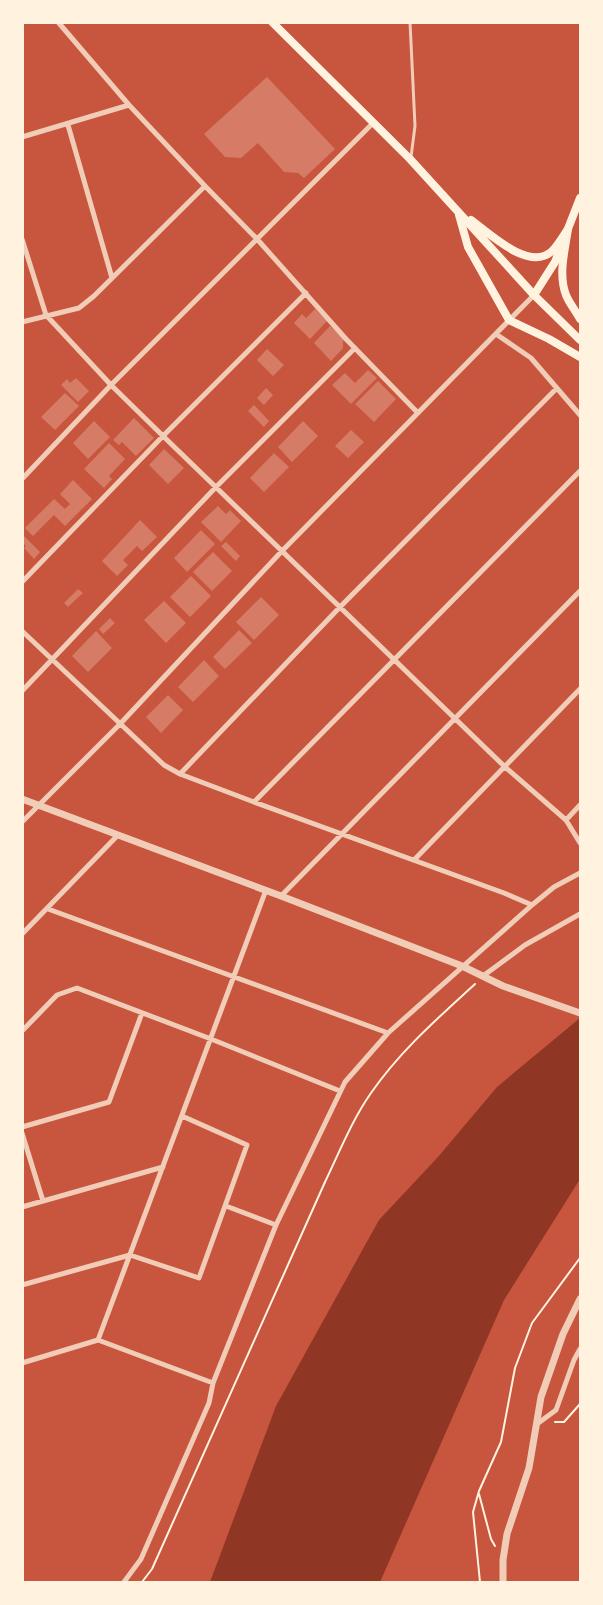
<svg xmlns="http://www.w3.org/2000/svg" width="603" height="1605" viewBox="0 0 603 1605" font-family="'Work Sans',sans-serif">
  <rect width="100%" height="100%" fill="#c8553d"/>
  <!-- water -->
  <path fill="#8f3625" d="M580,1018v161l-76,121 -124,282h-170l66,-176 103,-186 59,-63 59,-70z"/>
  <!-- building -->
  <path fill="#d67c66" d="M267,77l68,72 -31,29 -6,-5 -14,-1 -26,-29 -17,15 -16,-1 -21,-23z
    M315,309l12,12 -17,18 -16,-16 8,-9 4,4z
    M330,326l13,12v10l-12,13 -17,-18z
    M267,349l17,16 -11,11 -16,-16z
    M368,370l9,8 -26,26 -19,-19 13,-12 10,10z
    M76,378l13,13 -11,11 -17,-17 6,-6 3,4z
    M378,381l18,18 -22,23 -19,-18z
    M266,388l7,7 -9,10 -7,-7z
    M65,393l14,13 -24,24 -14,-13z
    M254,405l15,16 -5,6 -16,-16z
    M134,418l20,20 -18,18 -14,-14 -3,3 -6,-5z
    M94,421l16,16 -22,22 -15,-16z
    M303,421l15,15 -26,26 -14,-15z
    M351,430l13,12 -16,16 -13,-12z
    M109,443l16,16 -16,17 3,3 -8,9 -20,-19z
    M164,449l20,19 -16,16 -19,-19z
    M274,453l15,14 -25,25 -14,-14z
    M73,480l19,19 -27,27 -11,-11 -21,21 -8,-8 29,-29 11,10 5,-5 -10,-10z
    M218,506l8,8 4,-4 11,11 -20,21 -20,-20z
    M140,520l17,17 -15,14 -5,-5 -14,14 5,5 -11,11 -15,-15z
    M201,530l14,14 -28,28 -13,-14z
    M22,534l18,18 -6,7 -10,-11 2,-2 -4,-4z
    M226,542l14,14 -4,5 -15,-15z
    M213,552l19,19 -20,20 -19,-19z
    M191,576l20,20 -21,21 -20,-20z
    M78,589l5,4 -15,14 -4,-4z
    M261,597l18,18 -25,25 -18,-18z
    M164,601l22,22 -20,20 -22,-23z
    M110,618l5,5 -12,11 -4,-5z
    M239,630l13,13 -27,26 -12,-12z
    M96,631l16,17 -24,24 -16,-16z
    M204,660l15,16 -26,26 -15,-15z
    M168,695l15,15 -22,23 -15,-16z"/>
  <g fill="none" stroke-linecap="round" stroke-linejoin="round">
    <!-- path -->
    <path stroke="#fff3e0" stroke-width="2" d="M555,1422h9l16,-18
      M479,1494l12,45 4,7
      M142,1582l10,-13 173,-387c14,-29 27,-62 46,-89 29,-42 67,-75 104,-109
      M480,1582l-7,-70 6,-21 22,-49 14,-74 17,-45 48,-65"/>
    <!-- service -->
    <path stroke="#f1ccb7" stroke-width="3" d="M410,22l5,104 -4,31"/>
    <!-- minor -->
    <path stroke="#f1ccb7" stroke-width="5" d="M58,22l71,83 76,81 52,53 89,100 72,74
      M68,125l44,153
      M22,137l107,-32
      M22,239l24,76 65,70 52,51 341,330 62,54 14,23
      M22,322l57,-14 15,-12 111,-110
      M496,334l35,24 49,57
      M22,479l89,-94 262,-262
      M22,582l141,-146 143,-143
      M22,631l142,134 16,9 74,28 250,91 28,12 22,-18 26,-14
      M22,691l194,-204 139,-139
      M180,774l160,-167 217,-219
      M254,802l326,-331
      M566,820l14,-15
      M22,822l98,-98 162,-173 252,-256
      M414,860l166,-171
      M281,896l299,-305
      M48,909l340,124
      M22,934l96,-99
      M483,976l42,-31 55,-31
      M22,1031l35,-36 20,-7 134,51 129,52
      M22,1127l87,-25 33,-89
      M22,1133l21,68
      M226,1206l50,19
      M22,1207l141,-40
      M22,1285l108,-30 69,23 48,-133 -65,-29
      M98,1340l168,-450
      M22,1363l76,-23 115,43 63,-158 69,-143 43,-49 144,-128
      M537,1424l19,-14 18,-50 6,-11
      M124,1582l17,-23 68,-156 4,-20"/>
    <!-- tertiary -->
    <path stroke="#f1ccb7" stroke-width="7" d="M22,799l259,97 181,70 41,20 77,27
      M503,1582v-22l4,-26 22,-66 12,-71 22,-63 17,-35"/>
    <!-- secondary -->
    <path stroke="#fff3e0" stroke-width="8" d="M534,295l21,-33 25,-64"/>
    <!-- primary -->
    <path stroke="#fff3e0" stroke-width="8" d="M272,22l138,137 124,136 46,45
      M459,215l9,32 41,73 40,19 31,18
      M471,220c18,13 57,51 80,32 6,-5 12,-16 17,-23 -3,21 -10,45 -2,66 3,8 10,16 14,24"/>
  </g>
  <!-- border -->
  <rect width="603" height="1605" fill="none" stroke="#fff3e0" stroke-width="48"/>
</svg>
